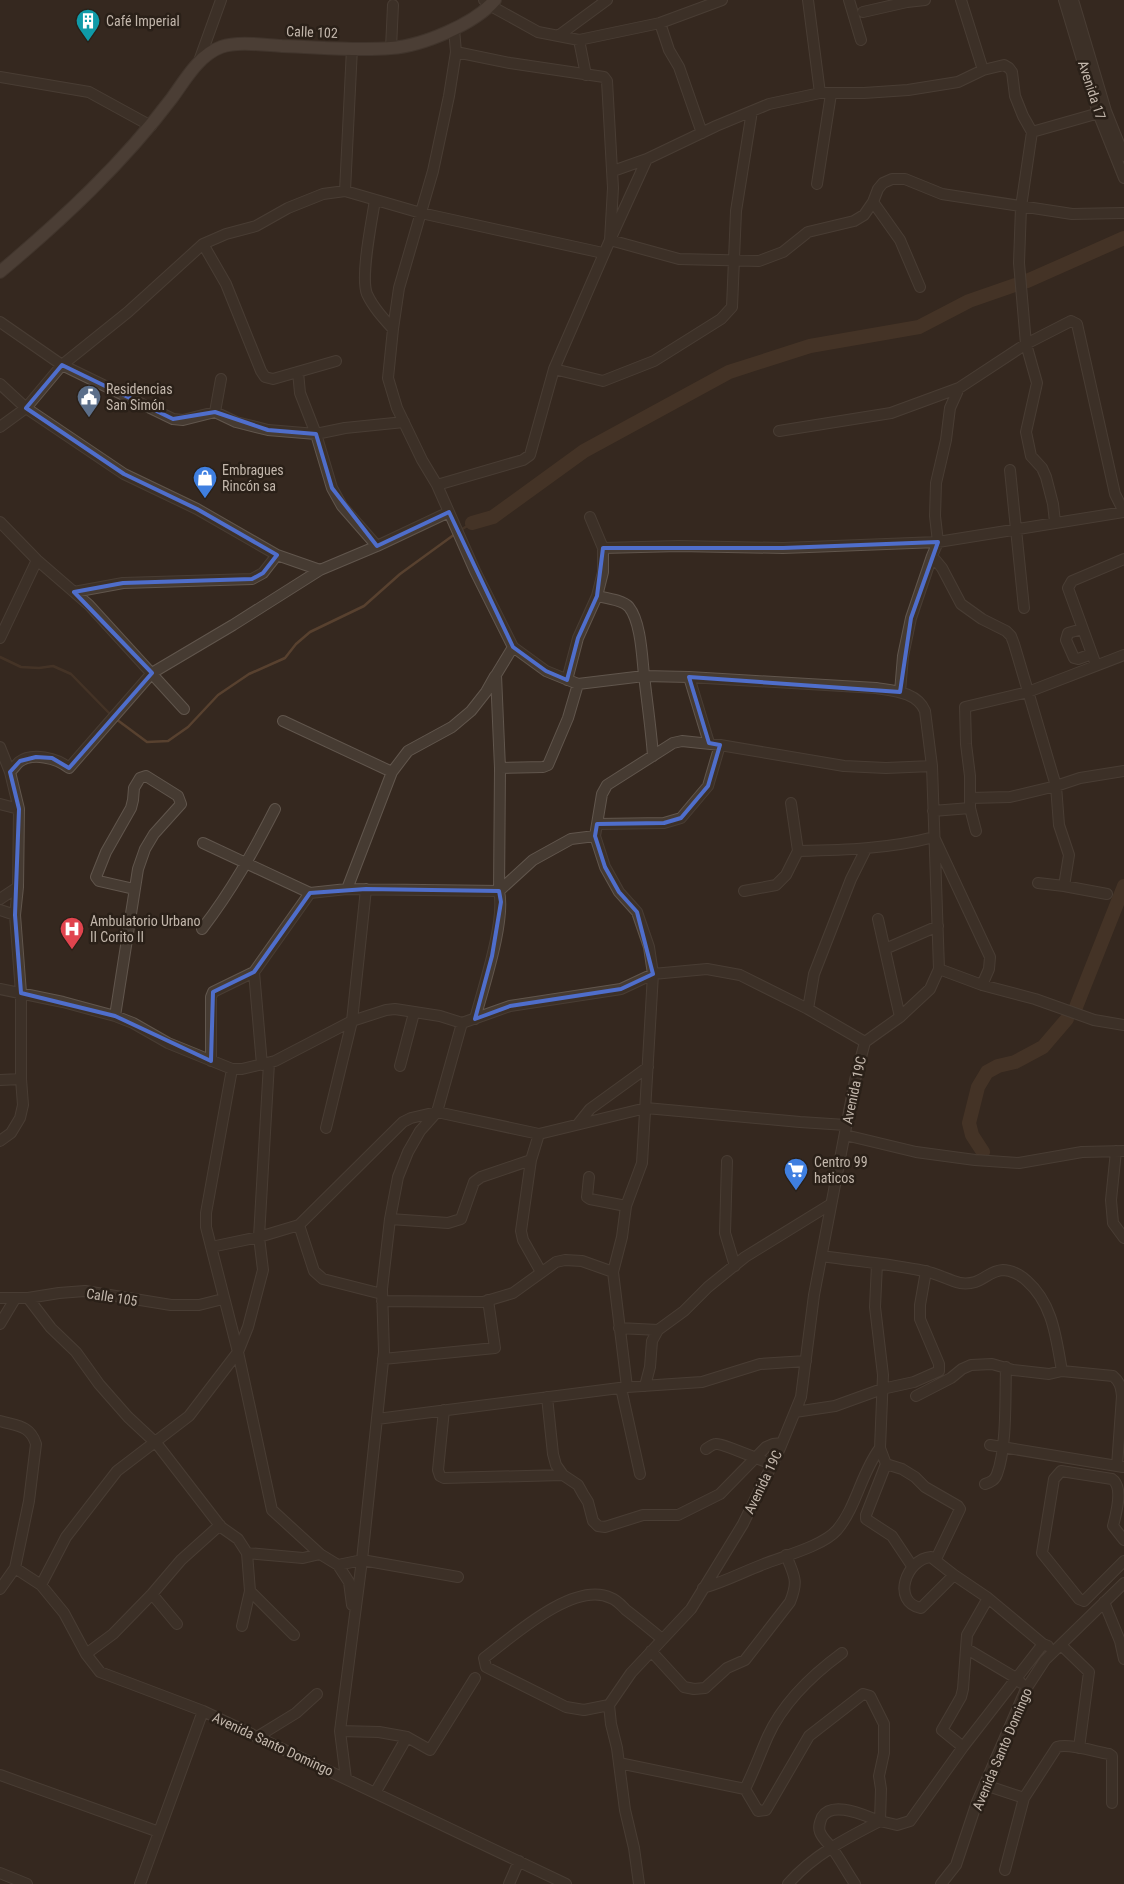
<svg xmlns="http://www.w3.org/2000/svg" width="1124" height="1884" viewBox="0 0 1124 1884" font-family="'Roboto Condensed',sans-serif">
  <rect width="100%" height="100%" fill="#35281f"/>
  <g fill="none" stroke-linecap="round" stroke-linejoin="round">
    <!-- stream -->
    <path stroke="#58412f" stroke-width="2.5" d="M459,531l13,-8
      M0,657l21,10 18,1 14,-2 18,8 39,40
      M116,719l31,23 21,-1 20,-14 30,-32 31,-21 36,-16 11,-14 14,-12 54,-26 36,-32 55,-40"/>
    <!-- river -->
    <path stroke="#58412f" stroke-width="14" d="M1027,281l97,-43
      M472,523l21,-6 91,-66 145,-79 81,-26 109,-19 50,-26 46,-16
      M1076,1007l48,-121
      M983,1152l-11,-17 -3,-12 9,-36 9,-15 11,-6 17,-4 28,-15 24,-28"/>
    <defs>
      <path id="minor" d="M484,0l7,6 47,26 41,8 81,-17 62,-23
        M808,0l12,93
        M849,0l12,40
        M961,0l22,70
        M1064,0l34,113 26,65
        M1073,0l33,111 18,45
        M863,12l44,-10 18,-2
        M660,23l9,27 10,17 23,66
        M454,29l2,23 -7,44 -16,75 -34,117 -6,41 -5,49 9,30 25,52 15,25 38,86 38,76 33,24 32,13 66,-8 45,1 187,11c18,3 41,4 49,23l7,55 7,203 -9,20 -30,28 -35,25
        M558,36l49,-36
        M579,40l7,35
        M391,48l2,-43
        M199,61l22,-61
        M0,77l89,15 62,34
        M1032,132l-11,75 -2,56 7,81 11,39 -11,49 5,24 11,12 4,9 7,27 2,18
        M647,159l-37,81 69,19 80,2 24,-9 25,-20 46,-11 10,-6 9,-13 5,-13 5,-6 9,-4h13l37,15 130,20 52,-1
        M613,171l34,-12 69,-33 53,-22 51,-11h44l44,-3 50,-8 25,-12 21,-5 5,3 3,4 3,24 8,20 9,16 74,-21
        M817,184l14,-90
        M345,191l7,-143
        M375,200c-3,20 -15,77 -8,94 6,13 16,24 26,35
        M873,202l27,38 20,47
        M203,244l23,40 35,87 4,6 8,2 63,-18
        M0,322l62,43 111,54 10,1 32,-8 21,10 32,8 48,4 29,-6 59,-6
        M554,369l49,12 51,-20 67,-42 11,-12 4,-96 16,-100
        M298,372l2,21 16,41 16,54 10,18 35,40
        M0,384l26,24 98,66 73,35 80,46
        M215,412l6,-33
        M0,427l26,-19 36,-43 66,-53 75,-68 23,-10 30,-8 32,-18 35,-14 22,-3 76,22 182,40
        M779,431l112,-18 68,-25 67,-44 45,-23 6,3 38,170 9,18
        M1010,470l14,138
        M437,485l86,-25 7,-5 24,-86 56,-129 3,-52 -6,-107 -3,-4 -94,-14 -54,-11
        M0,522l37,38 52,45 95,104
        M603,548l76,-2 104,2 155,-6 186,-30
        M932,556l10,12 19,36 21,15 24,12 5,5 3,8 42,142 3,39 10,30 -5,31 -26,-3
        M74,592l49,-9 129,-4 11,-6 14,-18 43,15
        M597,596c9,2 26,4 32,11 12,15 13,50 15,68 3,27 7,53 9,81
        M1082,629l-14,4 -2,7 8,18 4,1 14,-5
        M0,638l37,-78
        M1096,665l-28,-77 4,-7 52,-22
        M689,677l20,66
        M567,680l11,-42 19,-42 6,-24v-24l-13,-31
        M900,692l3,-36 8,-38 21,-62 6,-14 -3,-26 1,-33 10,-43 4,-32 9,-20
        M283,721l109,51
        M0,747l10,25 9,37 -1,78 -3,28 6,78v86l2,26 -3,13 -9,15 -11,8
        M500,768l43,-1 5,-2 20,-47 10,-34
        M10,772c3,-3 6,-7 9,-10 13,-10 38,-4 50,6l83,-95 81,-48 87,-55 57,-24 72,-34
        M970,798l40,-1 46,-11 24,-8 44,-7
        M0,804l19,5
        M933,811l37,-3
        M597,824l67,-1 17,-5 27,-32 12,-41
        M976,831l-6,-23v-32l-4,-32 -1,-37 63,-15 96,-37
        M203,843l107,50
        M798,851c46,-1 91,-2 136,-14l56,120 -1,12 -7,16
        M1064,886l43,8
        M347,889l45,-117 16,-21 44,-24 19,-16 15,-19 9,-16
        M744,891l32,-6 10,-10 12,-24 -7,-48
        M0,899l18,-12
        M0,910l15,5
        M878,919l22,98
        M202,929c30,-39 51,-77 73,-120
        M885,949l53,-23
        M939,969l43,16 53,14 59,21 30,5
        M254,972l8,93
        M0,989l63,13 52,14 18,7 35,20 64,26h10l33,-8 77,-40 34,-11 9,-1 45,7 22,7 48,-17 111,-17 32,-15 54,-5 33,6 68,34 57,33
        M808,1009l6,-35 37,-95 15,-30
        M115,1016l23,-147 7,-20 9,-15 27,-30 -3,-8 -32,-20 -6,2 -6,10 -1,12 -2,8 -25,44 -10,25 3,4 35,8
        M475,1019c8,-31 31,-98 24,-128l1,-123 -4,-93 17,-28
        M211,1061v-64l2,-5 41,-20 56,-79 37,-4 152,2 34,-31 38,-21 24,-3
        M400,1066l14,-53
        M232,1069l-26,144v14l32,125 34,158 48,44 18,11 11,17 3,23
        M0,1080l21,-1
        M578,1124l12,-15 58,-42
        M326,1128l26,-107 14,-132
        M539,1134l-8,26 -10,71 2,9 18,32
        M845,1135l71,17 59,8 44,3 63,-11 42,-1
        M1116,1151l-5,49 2,23 11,15
        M727,1161l-2,72 10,33
        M589,1177l-2,20 3,2 36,7
        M390,1219l58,4 13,-4 13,-37 7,-5 50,-17
        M299,1225l15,46 9,8 59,15
        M211,1247l48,-10 40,-12 104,-103 8,-4 26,-6 102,22 107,-26 154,14 46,3
        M822,1256c33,5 68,8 102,15 12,2 24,9 36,12 22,3 26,-12 43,-13 8,0 18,5 24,11 26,23 29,57 35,90l51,5c7,6 8,11 9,20l-5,70
        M0,1298h28l31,-5 26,-2 86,14h28l24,-6
        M28,1298l23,30 25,24 23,32 29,33 29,27 64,83 17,12 9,14 3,38 44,44
        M382,1301l101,1 30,-9 43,-31 9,-2 17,1 31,11
        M0,1324l15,-25
        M619,1328l39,2
        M383,1359l112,-11 -7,-48
        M645,1386l5,-19 2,-26 6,-11 26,-19 24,-24 37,-30 86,-53
        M627,1387l-14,-115 9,-35 4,-31 16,-43 11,-189 -4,-27 -12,-35 -18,-20 -14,-25 -10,-31 7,-42 5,-9 66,-42 9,-2 38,4 124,21 42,2 46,-2
        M621,1388l19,86
        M916,1396l35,-18 11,-9 9,-4 21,-1 21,6 36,4 13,-3
        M547,1397l6,57 3,11 7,10 15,10 5,9 5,8 5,19 5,5 7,1 38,-12h35l42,-21 46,-47 7,-3 9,-1
        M444,1410l-6,60 2,6 4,2 119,-3
        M795,1412l40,-6 47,-17 32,-7 25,-11v-7l-19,-45v-14l6,-34
        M377,1419l250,-32 75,-5 58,-18 46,-3
        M0,1421c17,5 30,4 36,23l-7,57 -14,67 -15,21
        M990,1445l133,22
        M880,1448l6,16 -20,51v4l26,17 20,30
        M706,1449c3,-2 7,-5 10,-5 6,-1 46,17 56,20
        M886,1464l16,5 13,8 10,10 33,19 2,3 -24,50
        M985,1484c6,-2 10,-4 12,-10 10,-26 8,-77 9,-107
        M1124,1540l-11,-14c3,-12 11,-39 -1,-47l-51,-8 -7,8 -12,74 37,46 5,2 40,-40
        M247,1553l56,5 17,-4
        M338,1565l24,-5 96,17
        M15,1568l26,17 23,28 22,41 14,18 103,39 363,173
        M954,1575l-33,33c-30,-6 -15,-49 10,-51l23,18 34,23 55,46 5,2
        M41,1585l25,-48 51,-66 72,-55 49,-64 10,-25 15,-57 -4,-33 10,-174
        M703,1588c21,-6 40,-16 61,-24 20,-8 59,-18 73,-34 20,-24 24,-57 43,-82l3,-73 -8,-68 2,-43
        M152,1594l25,30
        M1104,1602l16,39 4,18
        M242,1626l8,-35
        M1061,1645l28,27 -10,76
        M967,1649l49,29 5,5
        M651,1651l33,36 10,2 11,-1 22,-20 18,-8 45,-58c9,-22 4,-26 -4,-47
        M86,1654l27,-20 39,-40 29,-34 39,-35
        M609,1705l-25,5 -18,-3 -80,-40 -2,-9c28,-21 90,-78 127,-60 6,2 11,8 15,12 12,9 24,19 36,29
        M340,1731l39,1 28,5 23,13 45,-72
        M257,1737l39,-24 21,-19
        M963,1747l-21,-17 19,-33 2,-8 4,-54 21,-37
        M619,1763l126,26c9,-18 15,-35 23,-53 16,-35 44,-61 74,-83
        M0,1775l159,57
        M346,1779l-6,-48 22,-171 22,-208 -2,-63 8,-70 8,-42 10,-25 12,-21 17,-19 25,-89
        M985,1785l39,13
        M745,1789l13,22 8,-1 43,-74 54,-42 7,2 14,28v29l-5,23 2,13 -1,32c-15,-5 -47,-21 -58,-4 -2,5 -4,10 -2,15 2,6 8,11 12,16 8,11 15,24 23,36
        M375,1793l32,-56
        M1005,1870l19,-72 33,-51c12,-4 39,5 52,7l3,2v47
        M0,1873l27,11
        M140,1884l63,-173
        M509,1884l10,-23
        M639,1884l-5,-36 -9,-38 -8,-62 -6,-24 -2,-19 22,-32 60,-64 52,-85 37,-76 21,-51 13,-102 41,-215 10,-38
        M788,1884c25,-29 59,-46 92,-63l17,4 13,-4 53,-74 80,-103
        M941,1884l15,-19 21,-63 49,-113 19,-29 79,-77"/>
      <path id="major" d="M0,272c63,-53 123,-109 172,-174 13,-18 27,-43 49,-51 17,-6 43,-2 61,-1 36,1 73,5 109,2 31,-2 84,-24 104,-48"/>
    </defs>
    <!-- minor casing -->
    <use href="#minor" stroke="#61564d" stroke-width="12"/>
    <!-- major casing -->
    <use href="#major" stroke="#4f443c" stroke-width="14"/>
    <!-- minor -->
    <use href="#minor" stroke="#463b32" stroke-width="10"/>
    <!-- major -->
    <use href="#major" stroke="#665950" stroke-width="12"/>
  </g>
  <!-- marked area -->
  <path d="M0 0H1124V1884H0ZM62,365l111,54 42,-7 53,18 48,4 16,54 45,58 72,-34 64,135 33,24 21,9 11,-42 19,-42 6,-48h180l155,-6 -27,76 -11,74 -211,-15 20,66 11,2 -12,41 -27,32 -17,5 -67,1 -2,12 10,31 14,25 18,20 16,62 -32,15 -111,17 -35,13 17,-63 9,-54 -2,-11 -133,-2 -56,4 -56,79 -41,20 -2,69 -96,-45 -94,-23 -6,-78 4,-106 -9,-37 10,-11 16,-4 16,1 17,10 83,-95 -78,-81 49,-9 129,-4 11,-6 14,-18 -80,-46 -73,-35 -98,-66z" fill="#35281f" fill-opacity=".55" fill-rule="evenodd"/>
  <path fill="none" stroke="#4f6ecb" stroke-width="4" stroke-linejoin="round" d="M62,365l111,54 42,-7 53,18 48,4 16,54 45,58 72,-34 64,135 33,24 21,9 11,-42 19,-42 6,-48h180l155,-6 -27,76 -11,74 -211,-15 20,66 11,2 -12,41 -27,32 -17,5 -67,1 -2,12 10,31 14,25 18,20 16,62 -32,15 -111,17 -35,13 17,-63 9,-54 -2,-11 -133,-2 -56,4 -56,79 -41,20 -2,69 -96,-45 -94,-23 -6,-78 4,-106 -9,-37 10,-11 16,-4 16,1 17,10 83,-95 -78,-81 49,-9 129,-4 11,-6 14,-18 -80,-46 -73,-35 -98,-66z"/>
  <!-- icons -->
  <defs>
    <symbol id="building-pin" viewBox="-11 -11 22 30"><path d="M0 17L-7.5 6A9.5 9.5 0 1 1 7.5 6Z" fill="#0f9aa8" stroke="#2a2018"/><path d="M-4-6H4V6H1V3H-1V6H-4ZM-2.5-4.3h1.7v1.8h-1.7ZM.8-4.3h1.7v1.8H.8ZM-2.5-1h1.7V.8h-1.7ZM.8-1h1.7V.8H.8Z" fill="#fff"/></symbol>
    <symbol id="civic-pin" viewBox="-11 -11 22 30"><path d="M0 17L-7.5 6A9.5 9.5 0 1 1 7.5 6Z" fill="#5c6f8a" stroke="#2a2018"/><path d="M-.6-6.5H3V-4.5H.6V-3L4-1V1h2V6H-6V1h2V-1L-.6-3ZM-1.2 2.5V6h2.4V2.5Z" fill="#fff"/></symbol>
    <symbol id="shop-pin" viewBox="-11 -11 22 30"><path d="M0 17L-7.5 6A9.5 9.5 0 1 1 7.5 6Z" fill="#3f7fe0" stroke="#2a2018"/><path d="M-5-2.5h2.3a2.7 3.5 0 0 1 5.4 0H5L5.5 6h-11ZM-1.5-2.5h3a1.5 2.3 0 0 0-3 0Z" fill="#fff"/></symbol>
    <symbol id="hospital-pin" viewBox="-11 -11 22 30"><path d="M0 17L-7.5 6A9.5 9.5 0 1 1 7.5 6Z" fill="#e0444e" stroke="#2a2018"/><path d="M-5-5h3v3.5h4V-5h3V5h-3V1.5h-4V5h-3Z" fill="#fff"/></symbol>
    <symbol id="supermarket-pin" viewBox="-11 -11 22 30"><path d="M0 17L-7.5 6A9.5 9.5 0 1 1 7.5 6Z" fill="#3f7fe0" stroke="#2a2018"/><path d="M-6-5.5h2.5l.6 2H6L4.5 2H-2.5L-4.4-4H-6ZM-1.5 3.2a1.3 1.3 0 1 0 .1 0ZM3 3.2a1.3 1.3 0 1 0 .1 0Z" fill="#fff"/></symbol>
  </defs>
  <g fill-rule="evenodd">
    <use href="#building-pin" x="74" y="7" width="28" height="38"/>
    <use href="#civic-pin" x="75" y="383" width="28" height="38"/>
    <use href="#shop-pin" x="191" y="464" width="28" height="38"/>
    <use href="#hospital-pin" x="58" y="915" width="28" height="38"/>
    <use href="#supermarket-pin" x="782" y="1156" width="28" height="38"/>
  </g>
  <g text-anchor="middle" stroke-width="5" stroke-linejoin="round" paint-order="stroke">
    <!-- poi labels -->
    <g font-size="14" fill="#c3b7ac" stroke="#2a2018" text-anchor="start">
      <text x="106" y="26">Café Imperial</text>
      <text x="106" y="394">Residencias<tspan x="106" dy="16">San Simón</tspan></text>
      <text x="222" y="475">Embragues<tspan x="222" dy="16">Rincón sa</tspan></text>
      <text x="90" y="926">Ambulatorio Urbano<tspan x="90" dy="16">II Corito II</tspan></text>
      <text x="814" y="1167">Centro 99<tspan x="814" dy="16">haticos</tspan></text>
    </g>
    <!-- street labels -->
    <g font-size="14" fill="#c3b7ac" stroke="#2a2018">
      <text transform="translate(312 32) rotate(2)" y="5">Calle 102</text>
      <text transform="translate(1092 90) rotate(72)" y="5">Avenida 17</text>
      <text transform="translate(854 1090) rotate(-78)" y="5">Avenida 19C</text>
      <text transform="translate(112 1297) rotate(9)" y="5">Calle 105</text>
      <text transform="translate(763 1482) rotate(-64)" y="5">Avenida 19C</text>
      <text transform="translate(273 1744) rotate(25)" y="5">Avenida Santo Domingo</text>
      <text transform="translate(1002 1749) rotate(-67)" y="5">Avenida Santo Domingo</text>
    </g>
  </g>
</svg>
